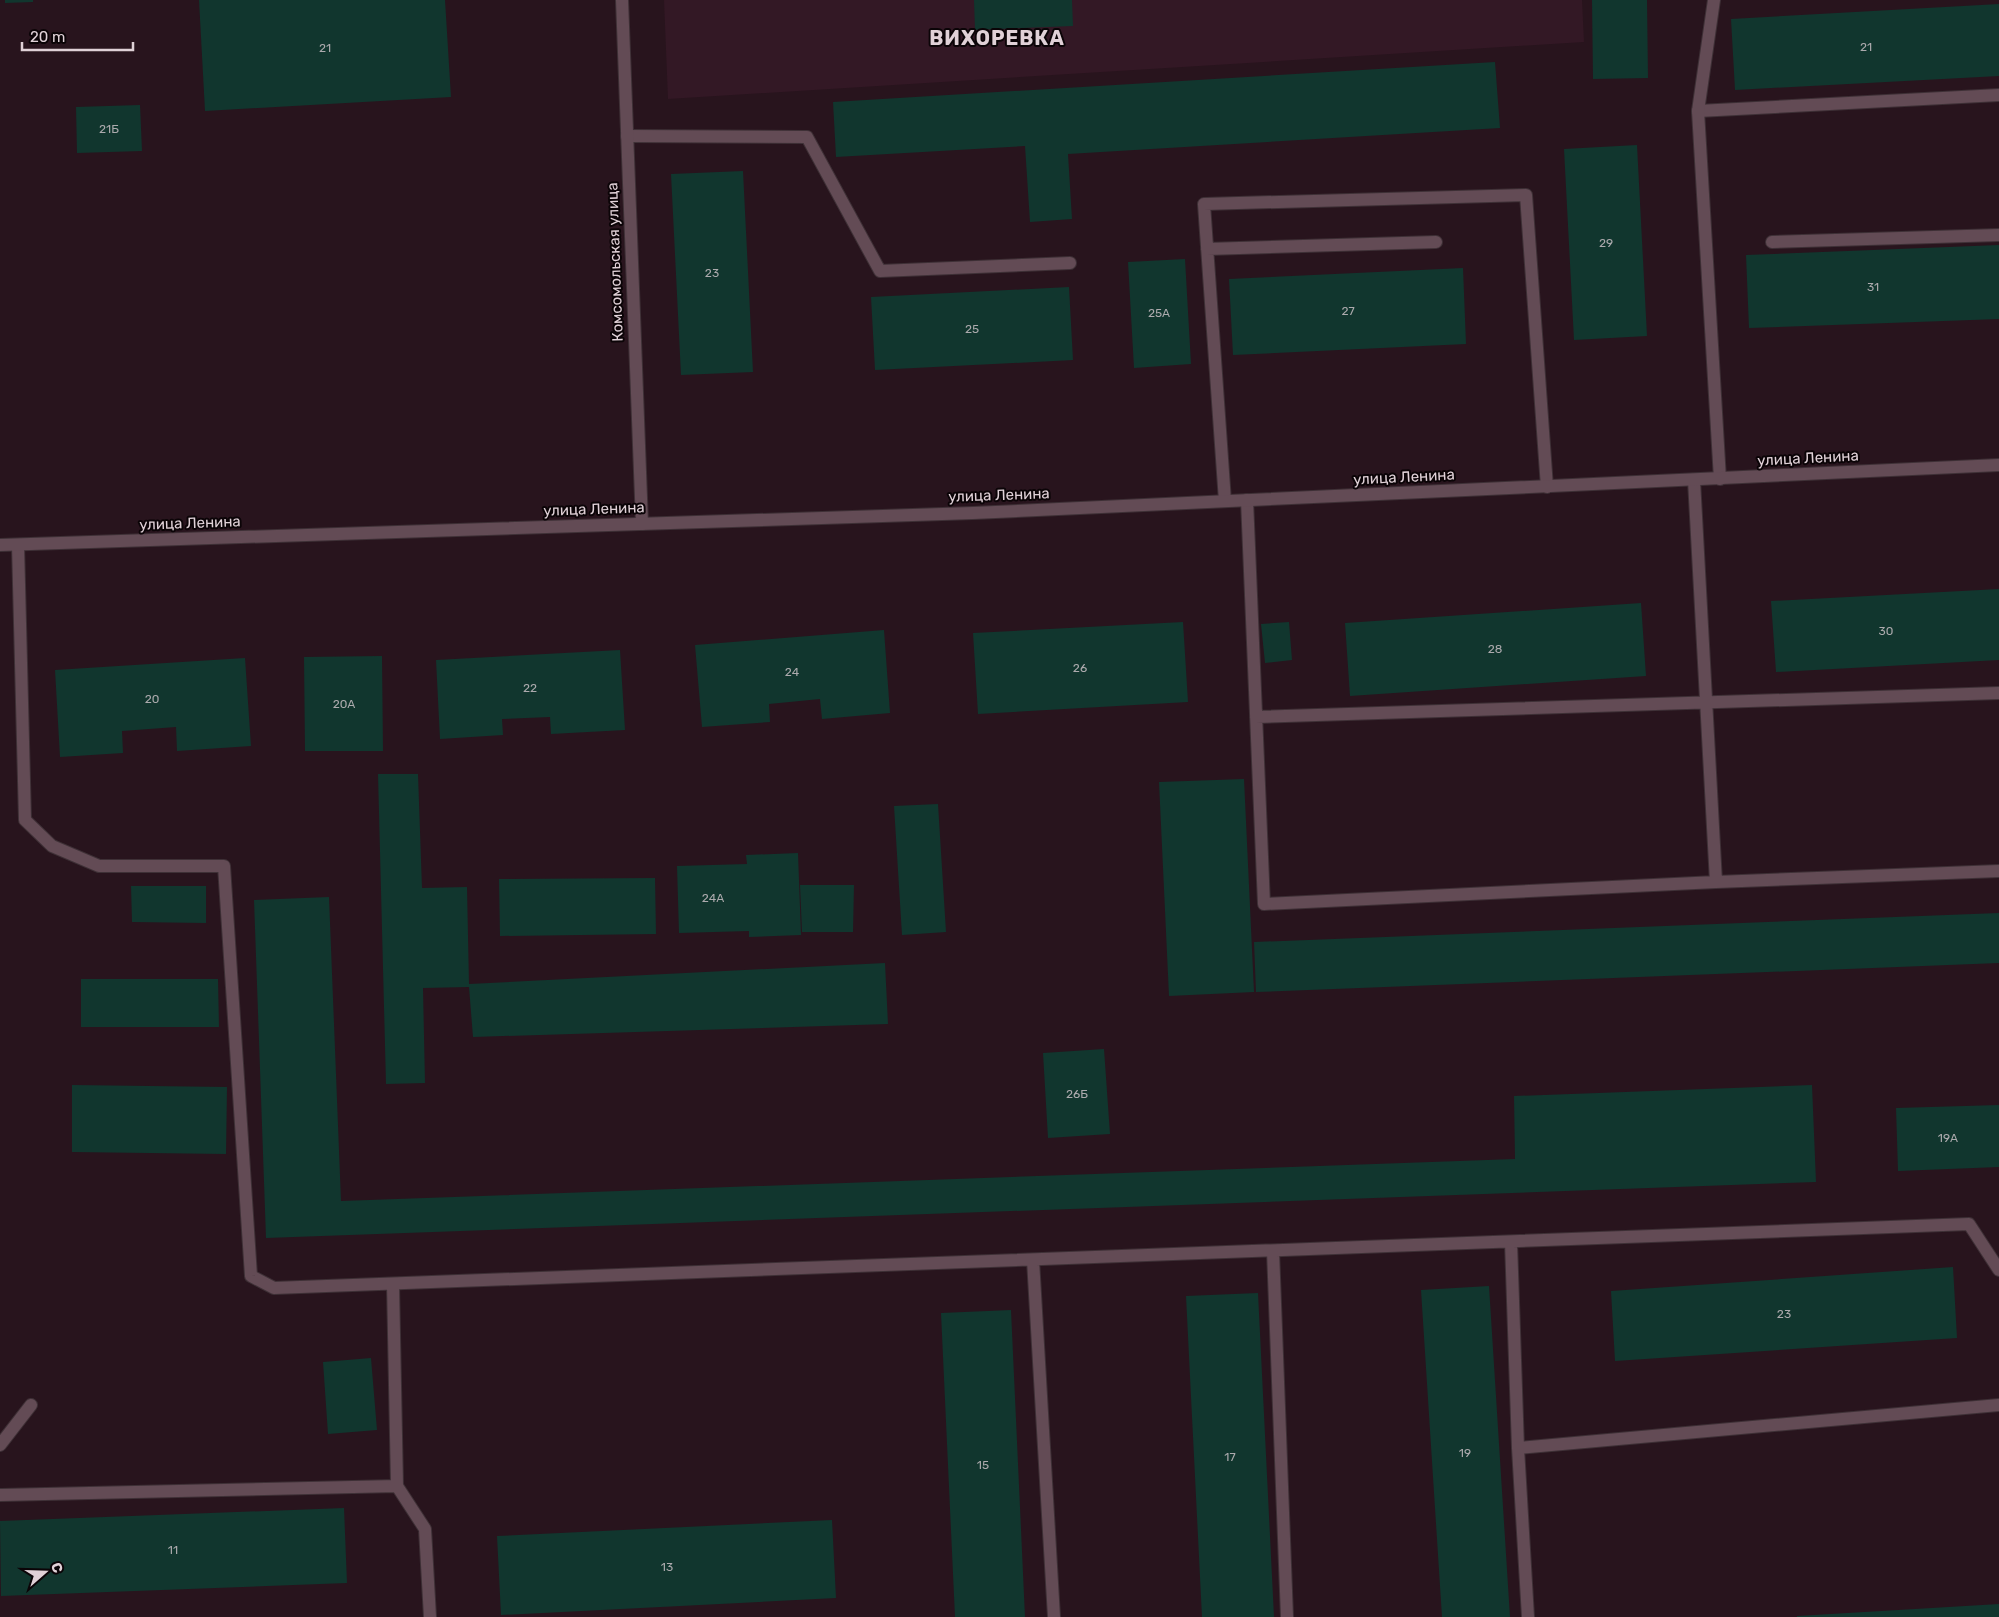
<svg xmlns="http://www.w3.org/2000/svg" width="1999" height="1617" viewBox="0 0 1999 1617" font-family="Rubik,sans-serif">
  <rect width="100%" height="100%" fill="#28141d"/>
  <!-- built -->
  <path fill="#331825" d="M664,0h918l2,42 -916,57z"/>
  <!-- building -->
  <path fill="#11362e" d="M5,0h28v2l-28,1z
    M199,0h246l6,97 -246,14z
    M974,0h98l1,26 -98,4z
    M1592,0h55l1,78 -55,1z
    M1999,4v72l-264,14 -4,-71z
    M1495,62l5,66 -432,26 4,65 -42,3 -5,-76 -189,11 -3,-55z
    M140,105l2,46 -65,2 -1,-46z
    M1637,145l10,191 -73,4 -10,-191z
    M743,171l10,201 -72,3 -10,-201z
    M1999,245v74l-250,9 -3,-73z
    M1185,259l6,105 -57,4 -6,-106z
    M1463,268l3,76 -233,11 -4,-76z
    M1069,287l4,73 -198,10 -4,-73z
    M1999,589v71l-223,12 -5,-71z
    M1641,603l5,73 -296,20 -5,-73z
    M1183,622l5,80 -210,12 -5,-81z
    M1289,622l3,38 -27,3 -4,-39z
    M884,630l6,83 -68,6 -2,-20 -51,5 1,18 -68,5 -7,-82z
    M620,650l5,80 -74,4 -1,-17 -48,2 1,16 -63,4 -4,-79z
    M382,656l1,95h-78l-1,-94z
    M245,658l6,88 -74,5 -1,-24 -54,4 1,22 -63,4 -5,-87z
    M378,774h40l4,114 45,-1 2,97 416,-21 3,61 -415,13 -4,-50 -46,1 2,95 -39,1z
    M1244,779l10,213 -85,4 -10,-214z
    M938,804l8,128 -44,3 -8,-129z
    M798,853l3,82 -52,2v-6l-70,2 -2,-67 70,-2 -1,-9z
    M655,878l1,56 -156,2 -1,-57z
    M800,885h54l-1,47h-51z
    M131,886h75v37l-74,-1z
    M329,897l12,304 1174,-42 -1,-63 298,-11 4,97 -1550,56 -12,-338z
    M1999,913v50l-743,29 -2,-50z
    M81,979h137l1,48h-138z
    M1104,1049l6,85 -62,4 -5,-85z
    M72,1085l155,2 -1,67 -154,-2z
    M1999,1105v62l-101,4 -2,-63z
    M1953,1267l4,71 -342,23 -4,-70z
    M1489,1286l21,331h-68l-21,-327z
    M1258,1293l16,324h-72l-16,-321z
    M1011,1310l14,307h-70l-14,-304z
    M371,1358l6,72 -49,4 -5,-72z
    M344,1508l3,75 -346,13 -1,-75z
    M832,1520l4,78 -335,17 -4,-79z
    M1999,1604v13h-202v-1z"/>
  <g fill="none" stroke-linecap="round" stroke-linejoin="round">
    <defs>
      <path id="service" d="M1698,111l301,-16
        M627,136l180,1 73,134 190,-8
        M1772,242l227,-7
        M1207,249l229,-7
        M1694,480l22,402
        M1247,500l17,404 452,-22 283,-11
        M1225,501l-21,-297 322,-9 21,292
        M18,545l7,275 27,26 47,20h125l27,410 23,12 1695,-64 30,46
        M1256,717l743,-24
        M1511,1242l7,206 10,169
        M1273,1251l14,366
        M1033,1260l21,357
        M393,1284l4,202 28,43 5,88
        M0,1445l31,-40
        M1518,1448l481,-43
        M1,1495l396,-9"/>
      <path id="minor" d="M622,0l20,524
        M1714,0l-16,111 22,368"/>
      <path id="tertiary" d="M0,545l973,-32 1026,-48"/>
    </defs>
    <!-- service casing -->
    <use href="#service" stroke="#3e3036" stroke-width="14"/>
    <!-- minor casing -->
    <use href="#minor" stroke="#3e3036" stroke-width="14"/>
    <!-- tertiary casing -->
    <use href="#tertiary" stroke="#3e3036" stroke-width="14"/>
    <!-- service -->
    <use href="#service" stroke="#634b55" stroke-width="12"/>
    <!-- minor -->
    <use href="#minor" stroke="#634b55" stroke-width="12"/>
    <!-- tertiary -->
    <use href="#tertiary" stroke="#634b55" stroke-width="12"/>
  </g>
  <g text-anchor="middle" stroke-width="4" stroke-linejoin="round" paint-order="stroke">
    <!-- number labels -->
    <g font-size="12" fill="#acaaad">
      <text x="1866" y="51">21</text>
      <text x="325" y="52">21</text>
      <text x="109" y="133">21Б</text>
      <text x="1606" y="247">29</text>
      <text x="712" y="277">23</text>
      <text x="1873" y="291">31</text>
      <text x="1348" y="315">27</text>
      <text x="1159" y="317">25А</text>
      <text x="972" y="333">25</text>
      <text x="1886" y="635">30</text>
      <text x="1495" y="653">28</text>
      <text x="1080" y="672">26</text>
      <text x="792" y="676">24</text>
      <text x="530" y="692">22</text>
      <text x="152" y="703">20</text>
      <text x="344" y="708">20А</text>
      <text x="713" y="902">24А</text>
      <text x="1077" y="1098">26Б</text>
      <text x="1948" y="1142">19А</text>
      <text x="1784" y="1318">23</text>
      <text x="1465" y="1457">19</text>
      <text x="1230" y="1461">17</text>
      <text x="983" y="1469">15</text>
      <text x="173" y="1554">11</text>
      <text x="667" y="1571">13</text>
    </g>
    <!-- street labels -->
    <g font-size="15" fill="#e0d1d7" stroke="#0b0407">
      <text transform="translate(615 262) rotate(-92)" y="5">Комсомольская улица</text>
      <text transform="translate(1808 458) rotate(-3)" y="5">улица Ленина</text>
      <text transform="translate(1404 477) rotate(-3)" y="5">улица Ленина</text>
      <text transform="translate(999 495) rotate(-2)" y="5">улица Ленина</text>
      <text transform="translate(594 509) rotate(-2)" y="5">улица Ленина</text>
      <text transform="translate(190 523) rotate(-2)" y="5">улица Ленина</text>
    </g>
    <!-- district labels -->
    <g font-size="20" font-weight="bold" letter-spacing="1" fill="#e0d1d7" stroke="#0b0407">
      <text x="997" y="45">ВИХОРЕВКА</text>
    </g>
  </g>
  <!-- north arrow -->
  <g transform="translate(45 1572) rotate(70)" stroke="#0b0407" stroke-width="4" paint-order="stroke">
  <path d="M0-4L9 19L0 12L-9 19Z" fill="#e0d1d7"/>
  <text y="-8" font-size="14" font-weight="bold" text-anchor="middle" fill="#e0d1d7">С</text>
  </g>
  <!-- scale -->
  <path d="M22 42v8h111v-8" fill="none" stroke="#e0d1d7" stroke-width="2.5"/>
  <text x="30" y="42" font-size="15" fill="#e0d1d7" stroke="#0b0407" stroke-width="4" paint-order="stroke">20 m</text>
</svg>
